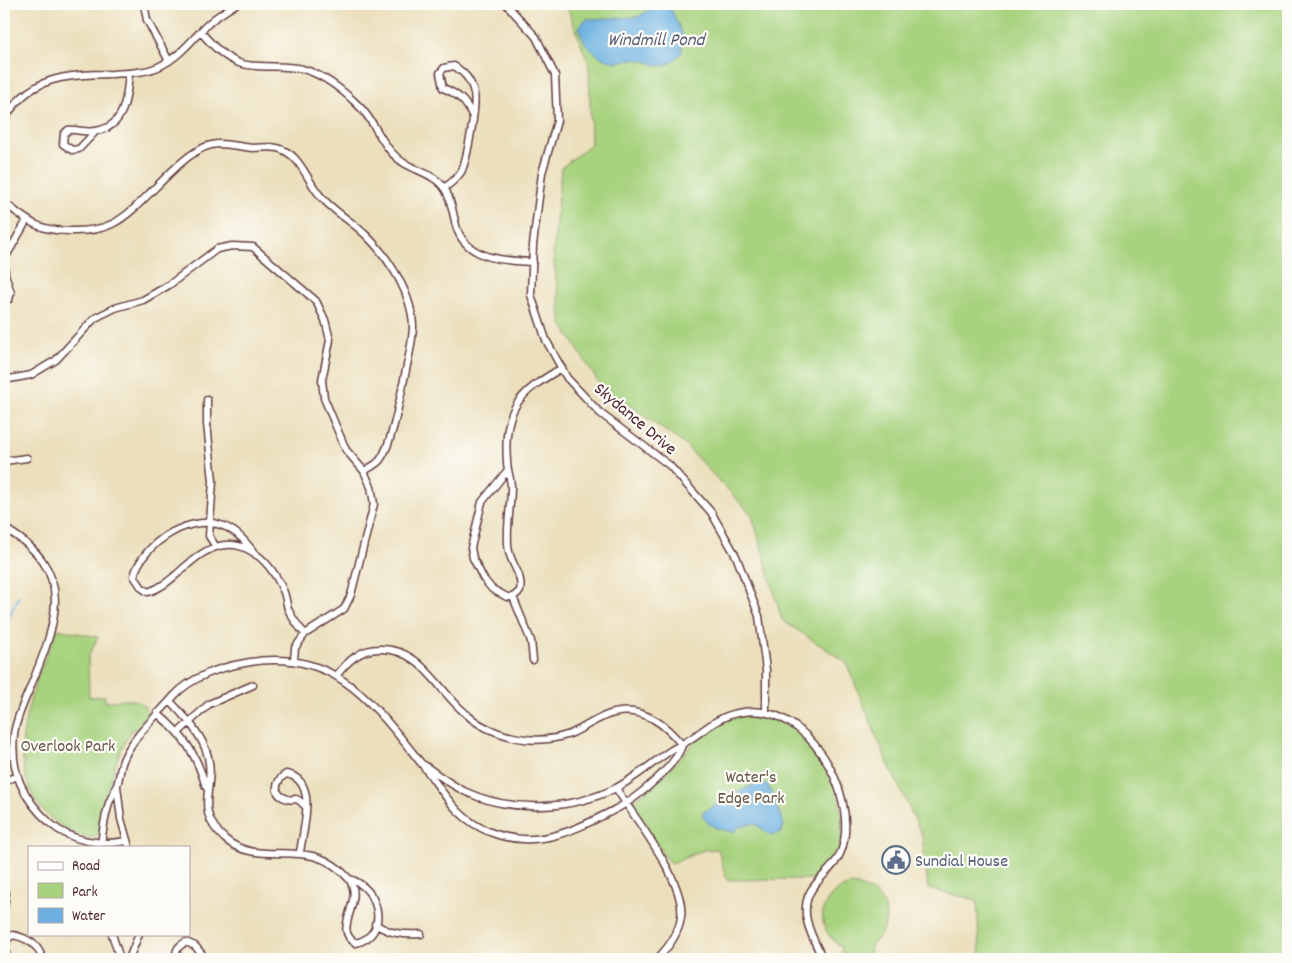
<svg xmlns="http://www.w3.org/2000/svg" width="1292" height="963" viewBox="0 0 1292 963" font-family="Dekko,sans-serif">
  <rect width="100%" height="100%" fill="#fdfcf7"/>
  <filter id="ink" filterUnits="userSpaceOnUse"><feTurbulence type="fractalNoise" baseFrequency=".02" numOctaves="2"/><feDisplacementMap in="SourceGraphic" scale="10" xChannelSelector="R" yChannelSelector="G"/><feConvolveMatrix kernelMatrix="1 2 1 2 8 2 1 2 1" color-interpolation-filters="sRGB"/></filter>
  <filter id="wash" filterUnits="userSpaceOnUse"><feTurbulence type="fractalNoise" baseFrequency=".0096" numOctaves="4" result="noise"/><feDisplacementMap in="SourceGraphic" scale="20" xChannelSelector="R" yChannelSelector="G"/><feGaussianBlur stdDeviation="1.12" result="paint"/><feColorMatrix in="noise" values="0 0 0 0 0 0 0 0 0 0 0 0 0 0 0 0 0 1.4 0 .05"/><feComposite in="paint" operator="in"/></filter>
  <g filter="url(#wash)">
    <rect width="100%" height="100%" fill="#ebdfbc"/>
    <!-- green -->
    <path fill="#a7d27e" stroke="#787854" d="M566,4h722v955h-308l-3,-59 -49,-11 -6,-54 -37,-78 -39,-95 -64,-42 -30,-105 -68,-71 -84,-59 -38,-61 -9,-71 8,-85 30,-24 -2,-79z
      M57,629l41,8 -10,20 1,40 16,-1v6c16,-2 39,-8 43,13l-10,13 -6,2c-21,31 -25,68 -32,103l-8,5c-18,-3 -36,-13 -49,-27 -43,-54 -9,-125 14,-182z
      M746,715c14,0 28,2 41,9 38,23 65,80 52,124 -4,13 -14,22 -23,31l-89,1 -9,-31 -14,1 -34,14 -37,-55 1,-9c8,-6 16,-12 24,-19 29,-28 45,-59 88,-66z
      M850,885c22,1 41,17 35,40 -2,9 -9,13 -13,20 -3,5 -2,9 -4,14h-16l-11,-7 1,-5c-29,-18 -25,-52 8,-62z"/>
    <!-- water -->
    <path fill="#6bb0e1" stroke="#5a6886" d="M657,5l14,4 11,24v19c-22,26 -27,7 -50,7 -5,0 -10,3 -15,3 -17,-1 -37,-19 -38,-35l7,-8 52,-2z
      M759,782l8,2c7,12 11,26 17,40l-2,8 -11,3 -17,-12 -15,4 -5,5c-13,-2 -27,-4 -32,-19l24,-15 5,-6h7z"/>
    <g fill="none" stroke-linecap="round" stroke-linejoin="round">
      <!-- stream -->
      <path stroke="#6bb0e1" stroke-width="2" d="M4,627l15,-31"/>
    </g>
  </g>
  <g filter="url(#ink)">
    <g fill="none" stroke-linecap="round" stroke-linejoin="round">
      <defs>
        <path id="minor" d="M144,4l3,16 22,41
          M506,4l30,33 19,38 2,46 -15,52 -9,72 -2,50 15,45 21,38 33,35 69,52 42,47 25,44 23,60 7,54v41
          M201,32c11,13 24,27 41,32 20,5 44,0 64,6 19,6 40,23 54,37 17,17 22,42 44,56 13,8 32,12 41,26 7,12 8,27 12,40 11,31 50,32 76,33
          M4,121c23,-44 62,-47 108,-47 15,-1 34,-1 48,-8 21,-10 32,-27 48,-42 8,-8 19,-14 28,-20
          M96,131l-17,18 -7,1 -9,-6 1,-10 4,-4c9,-1 18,3 27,1 30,-3 32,-34 34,-58
          M444,188c6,-4 13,-10 17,-16 6,-11 16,-67 13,-79 -3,-13 -9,-20 -20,-27l-10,2 -4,5 3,15c15,6 23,13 30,29
          M4,202c25,21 37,30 71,29 12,0 25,-1 37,-7 34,-16 71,-80 107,-80 11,0 22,3 34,4 10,0 20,-3 30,2 17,7 24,29 35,43 11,15 26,23 40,35 26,22 53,61 55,97 0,14 -4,31 -7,45 -5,22 -13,73 -26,90 -4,5 -11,8 -16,11
          M4,260l23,-40
          M4,301l5,-2 2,-6 -6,-19 -1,-15
          M4,380l27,-5 25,-15 39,-42 20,-10 28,-8 26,-15 48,-36 15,-3 21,1 63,54 9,19 5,20 -8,40 2,18 22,52 18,21 7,16 3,17 -23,91 -7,14 -39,25 -10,14 -1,12
          M207,400v24l6,57 -4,55 7,11
          M4,461l23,-3
          M507,471l-25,31 -11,46 2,10 10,20 9,11 15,8h6l7,-6c3,-15 -7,-24 -11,-39 -4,-20 2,-44 2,-65 0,-8 -4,-17 -4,-26 -4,-52 11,-68 55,-93
          M4,528c74,43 53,94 26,160 -6,14 -14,31 -16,46 -4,38 9,65 37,90 19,17 51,22 75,17
          M256,555c-8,-10 -16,-21 -28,-27 -34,-18 -85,14 -94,48l8,12 6,4c23,-7 35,-27 55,-39 36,-22 65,4 80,37 3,6 3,13 5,19 4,9 10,17 17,25
          M513,597l18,44 2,19
          M336,676c12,-15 24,-27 43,-27 41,-2 58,40 85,63 9,9 23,17 35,21 23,8 48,9 71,1 15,-6 29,-18 44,-21 29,-7 51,11 68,32
          M170,701c15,16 33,34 38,56 8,32 -16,52 17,82 36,31 84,-6 123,39 19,22 -18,51 8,65 34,-8 24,-55 -6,-64
          M157,713c27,23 39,40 49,74
          M179,732l30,-28 44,-19
          M424,765c14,10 27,20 42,27 46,21 105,18 150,-4 20,-10 38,-27 57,-39 26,-11 39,-33 70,-37 64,-10 116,81 99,137 -5,16 -17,23 -27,36 -20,23 -3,52 8,74
          M4,781l14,-5
          M117,786l4,33 8,28
          M616,788c19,31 70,93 65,129 -2,16 -13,31 -24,42
          M101,847c1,-14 4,-30 8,-44 2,-6 6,-11 8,-18 3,-8 3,-19 7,-27 11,-24 33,-42 50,-62 17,-19 47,-29 71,-33 88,-17 127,39 176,100 22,27 33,55 69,69 47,19 87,-3 128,-24 19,-10 59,-43 64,-63
          M300,852c3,-22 19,-73 -14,-78 -11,7 -14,21 2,25 2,1 5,0 8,0 4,1 7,5 10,8
          M4,907l2,-14
          M375,924c16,10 28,11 46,10
          M112,934l8,25
          M7,959l-2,-12 2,-8 6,-4c14,3 26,9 29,24
          M129,959l10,-25
          M176,959c-1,-9 2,-13 10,-17l9,4 11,13"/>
      </defs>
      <!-- minor casing -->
      <use href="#minor" stroke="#623c41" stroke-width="9"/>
      <!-- minor -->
      <use href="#minor" stroke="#fff" stroke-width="6"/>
    </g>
  </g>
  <!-- icons -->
  <defs>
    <symbol id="civic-ring" viewBox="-11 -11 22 22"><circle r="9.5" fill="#fdfcf7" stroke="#5c6f8a" stroke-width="1.5"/><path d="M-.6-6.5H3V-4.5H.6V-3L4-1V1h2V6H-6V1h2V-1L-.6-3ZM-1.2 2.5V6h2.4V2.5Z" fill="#5c6f8a"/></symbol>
  </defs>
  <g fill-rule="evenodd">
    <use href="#civic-ring" x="880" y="844" width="32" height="32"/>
  </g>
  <g text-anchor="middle" stroke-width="4.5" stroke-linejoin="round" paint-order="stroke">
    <!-- street labels -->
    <g font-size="18" fill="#4a1f2b" stroke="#fdfcf7">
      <text transform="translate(636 418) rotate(40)" y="6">Skydance Drive</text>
    </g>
    <!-- park labels -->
    <g font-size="18" fill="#654" stroke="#fdfcf7">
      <text x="68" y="751">Overlook Park</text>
      <text x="751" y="782">Water's<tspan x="751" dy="21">Edge Park</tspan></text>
    </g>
    <!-- service labels -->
    <g font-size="18" fill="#4e5e75" stroke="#fdfcf7" text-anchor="start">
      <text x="915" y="866">Sundial House</text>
    </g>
    <!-- water labels -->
    <g font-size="19" font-style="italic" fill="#575974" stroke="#fdfcf7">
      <text x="656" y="45">Windmill Pond</text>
    </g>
  </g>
  <!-- margin -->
  <rect width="1292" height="963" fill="none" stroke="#fdfcf7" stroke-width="20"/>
  <!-- legend -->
  <rect x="28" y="846" width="162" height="90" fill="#fdfcf7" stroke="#b5a4a5"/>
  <rect x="38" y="862" width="25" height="8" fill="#ffffff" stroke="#b5a4a5"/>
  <text x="72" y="870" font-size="15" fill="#4a1f2b">Road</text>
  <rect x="38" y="883" width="25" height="15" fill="#a7d27e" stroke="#b5a4a5"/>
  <text x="72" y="896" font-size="15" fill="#4a1f2b">Park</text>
  <rect x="38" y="908" width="25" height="15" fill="#6bb0e1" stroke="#b5a4a5"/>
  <text x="72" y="920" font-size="15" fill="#4a1f2b">Water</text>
</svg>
